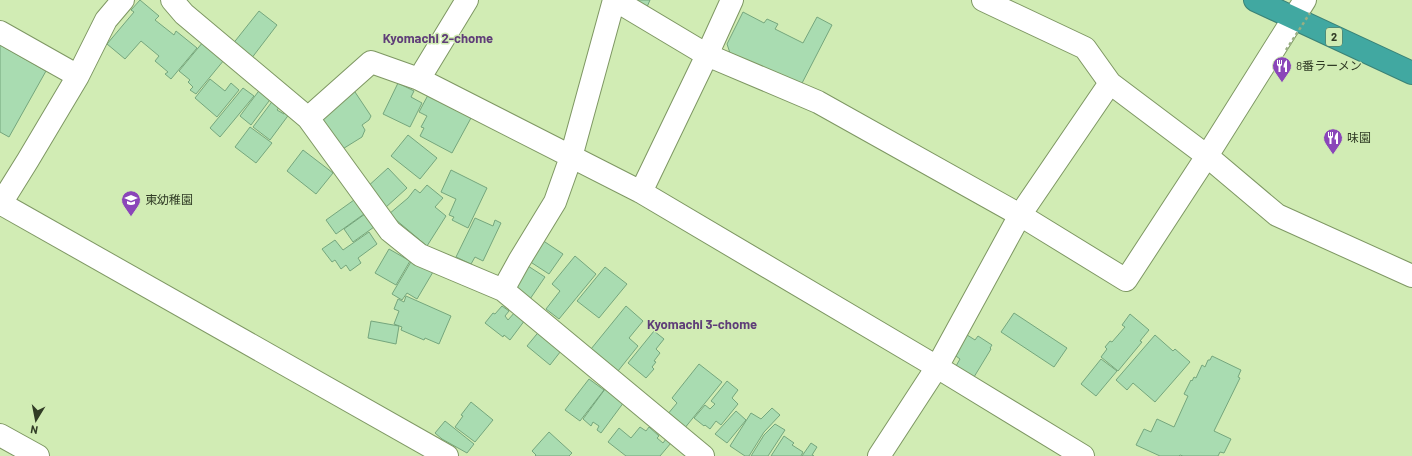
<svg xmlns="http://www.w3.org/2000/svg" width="1412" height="456" viewBox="0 0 1412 456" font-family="Barlow,'Noto Sans JP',sans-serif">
  <rect width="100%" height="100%" fill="#d1ecb4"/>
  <!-- building -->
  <path fill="#a9dcb1" stroke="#75a67d" d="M140,0l19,16 -4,4 19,15 2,-4 21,17 -26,31 -6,-5 3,-2 -13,-11 4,-5 -18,-15 -16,18 -18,-15 27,-32 -3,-2z
    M631,0h19l-3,7z
    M259,11l18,14 -26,34 -19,-14z
    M743,12l21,11 3,-4 11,5 -3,5 28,14 14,-26 15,8 -33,64 -69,-36 -3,-9z
    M203,42l21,18 -28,34 -6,-4 3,-3 -5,-5 2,-2 -11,-9z
    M0,45l46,26 -37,66 -9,-5z
    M210,79l15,12 6,-8 8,7 -22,27 -22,-19z
    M398,83l16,8 -3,6 11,6 -12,24 -27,-13z
    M243,88l11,8 -34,41 -10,-9z
    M261,88l11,9 -21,28 -11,-9z
    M353,89l18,27 -2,4 -7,5 3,5 -3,7 -21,13 -19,-30z
    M428,95l43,23 -19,35 -32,-17 4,-8 -3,-1 6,-11 -8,-4z
    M274,99l7,6 -4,5 7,4 2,-3 4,2 -20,27 -17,-13z
    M250,127l22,16 -16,20 -21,-16z
    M408,135l29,23 -17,21 -29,-23z
    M303,150l30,23 -17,21 -29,-23z
    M388,168l19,20 -22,20 -19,-20z
    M451,170l36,18 -19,40 -16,-8 2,-3 -5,-2 7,-16 -15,-7z
    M427,185l16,13 -8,9 11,9 -19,30 -38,-32 19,-16 7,-9 5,4z
    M354,200l10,14 -28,20 -10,-14z
    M365,214l9,13 -21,15 -9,-13z
    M475,218l18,8 2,-6 6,3 -18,38 -8,-4 -4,7 -15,-7z
    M369,232l8,12 -19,14 3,5 -11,8 -4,-6 -5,4 -6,-9 -3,2 -10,-13 13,-9 8,10z
    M542,240l21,14 -14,20 -20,-13z
    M389,249l21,12 -14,24 -21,-12z
    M575,256l21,18 -37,45 -13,-10 14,-18 -8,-7z
    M412,260l21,12 -16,27 -10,-6 -5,7 -10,-6z
    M528,266l17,11 -15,22 -17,-10z
    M605,267l22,17 -28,34 -22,-17z
    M406,296l45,20 -12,28 -14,-6 -1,2 -23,-10 1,-3 -8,-3 5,-13 -5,-2 4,-10 6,3z
    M502,306l7,5 -4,5 3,4 7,-8 10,8 -15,20 -6,-5 -1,2 -18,-14 8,-10 2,1z
    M626,306l17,15 -14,17 9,8 -20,25 -27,-22z
    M1014,313l53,35 -13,19 -53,-35z
    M1130,314l19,16 -9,11 2,1 -24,29 -17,-14 6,-8 -2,-2 5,-6 2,1 13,-15 -3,-2z
    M371,321l28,5 -3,18 -28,-6z
    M541,329l23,18 -14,18 -23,-19z
    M654,331l10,8 -8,10 4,4 -6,8 2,1 -4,5 2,2 -8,9 -18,-15z
    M964,333l11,7 3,-4 14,9 -2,3 1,1 -17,28 -18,-11 4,-7 -8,-6z
    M1155,335l18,16 2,-2 15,13 -35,40 -22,-19 -6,7 -11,-10z
    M1212,356l29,14 -3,7 2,1 -26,53 17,8 -7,14 -4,-1 -2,4h-35l-3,-1 -1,1h-19l-24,-11 8,-16 7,3 6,-13 17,8 14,-31 -4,-2 7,-14 1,1 2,-4 2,1 6,-13 3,2 3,-7h2z
    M1101,359l16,12 -21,25 -15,-12z
    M699,364l23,18 -38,47 -17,-14 10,-12 -5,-5z
    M589,379l15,11 -24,31 -15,-11z
    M727,381l11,9 -6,8 6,6 -17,21 -5,-4 -6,8 -5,-4 -1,1 -10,-8 11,-13 5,4 5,-5 -4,-3z
    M608,385l16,17 -23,31 -4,-3 2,-4 -6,-4 -2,4 -8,-7z
    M471,402l22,18 -18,22 -20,-15 8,-11 -2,-1z
    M772,408l8,7 -16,17 -15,24h-4l-15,-10 21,-33 10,6z
    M736,411l10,9 -19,23 -12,-9z
    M445,421l29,23 -7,9 -25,-14 -7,-6z
    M775,424l10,6 -17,26h-17l13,-21z
    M640,427l6,4 3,-4 10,9 -2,2 6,5 3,-4 5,4 -11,13h-34l-18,-14 11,-14 12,10z
    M549,432l23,21 -3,3h-34l1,-1 -4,-4z
    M784,436l10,7 -2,2 11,7 -2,4h-30z
    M811,443l6,4 -5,8 2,1h-12z"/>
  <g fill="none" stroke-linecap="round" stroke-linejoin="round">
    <defs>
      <path id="street" d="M172,0l12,14 124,104 82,113 30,24 83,35 200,166
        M615,0l92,55 111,47 202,113 106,65 81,-124 98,-156
        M983,0l102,48 25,35 97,73 70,59 135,61
        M0,32l78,44
        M419,79l48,-79
        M308,118l63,-56 48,17 222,113 296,175 146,89
        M641,192l66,-137 25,-55
        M0,205l28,-45 50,-84 28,-56 17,-20
        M503,290l16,-29 36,-59 16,-45 43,-157
        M0,435l38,21
        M879,456l58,-89 83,-152 90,-132"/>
      <path id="secondary" d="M0,203l447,253"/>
      <path id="highway" d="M1255,0l157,73"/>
    </defs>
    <!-- street casing -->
    <use href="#street" stroke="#7e9763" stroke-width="24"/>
    <!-- secondary casing -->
    <use href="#secondary" stroke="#7e9763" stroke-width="24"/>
    <!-- highway casing -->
    <use href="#highway" stroke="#3b8276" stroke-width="24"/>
    <!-- street -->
    <use href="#street" stroke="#fff" stroke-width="22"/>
    <!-- secondary -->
    <use href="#secondary" stroke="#fff" stroke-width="22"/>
    <!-- highway -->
    <use href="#highway" stroke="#41a8a1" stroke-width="22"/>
    <!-- path-bridge -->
    <path stroke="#9aaf83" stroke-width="2.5" stroke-dasharray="3 3" stroke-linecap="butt" d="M1286,50l24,-37"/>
  </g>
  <!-- icons -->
  <defs>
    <symbol id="restaurant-pin" viewBox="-11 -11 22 30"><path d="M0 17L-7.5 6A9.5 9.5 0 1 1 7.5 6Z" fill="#8a45b9" stroke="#d1ecb4"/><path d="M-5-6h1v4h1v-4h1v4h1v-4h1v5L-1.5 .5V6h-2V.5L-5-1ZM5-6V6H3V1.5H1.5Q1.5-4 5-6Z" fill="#fff"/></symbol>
    <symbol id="school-pin" viewBox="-11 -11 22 30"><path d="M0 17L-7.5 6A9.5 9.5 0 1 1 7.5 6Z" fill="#8a45b9" stroke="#d1ecb4"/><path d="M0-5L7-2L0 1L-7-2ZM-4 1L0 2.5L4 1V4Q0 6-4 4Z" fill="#fff"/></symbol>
  </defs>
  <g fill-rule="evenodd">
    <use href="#restaurant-pin" x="1271" y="55" width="22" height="30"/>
    <use href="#restaurant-pin" x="1322" y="127" width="22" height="30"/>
    <use href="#school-pin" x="120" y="189" width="22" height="30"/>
  </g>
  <g text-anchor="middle" stroke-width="3" stroke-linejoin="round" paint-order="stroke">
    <!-- shield labels -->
    <rect fill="#d1ecb4" stroke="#617151" stroke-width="1" x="1326" y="28" width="16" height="18" rx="3"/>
    <g font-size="11" font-weight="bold" fill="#313c26">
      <text x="1334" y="41">2</text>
    </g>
    <!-- poi labels -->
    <g font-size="12" fill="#313c26" stroke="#d1ecb4" text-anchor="start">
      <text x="1296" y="70">8番ラーメン</text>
      <text x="1347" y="142">味園</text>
      <text x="145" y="204">東幼稚園</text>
    </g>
    <!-- neighbourhood labels -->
    <g font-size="13" font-weight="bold" fill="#5f3e78" stroke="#d1ecb4">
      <text x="438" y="43">Kyomachi 2-chome</text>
      <text x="702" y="329">Kyomachi 3-chome</text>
    </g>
  </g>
  <!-- north arrow -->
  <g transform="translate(36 420) rotate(190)" stroke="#d1ecb4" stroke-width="3" paint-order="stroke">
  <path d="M0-3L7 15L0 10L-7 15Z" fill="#313c26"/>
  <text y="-6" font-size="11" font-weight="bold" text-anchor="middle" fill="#313c26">N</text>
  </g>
</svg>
